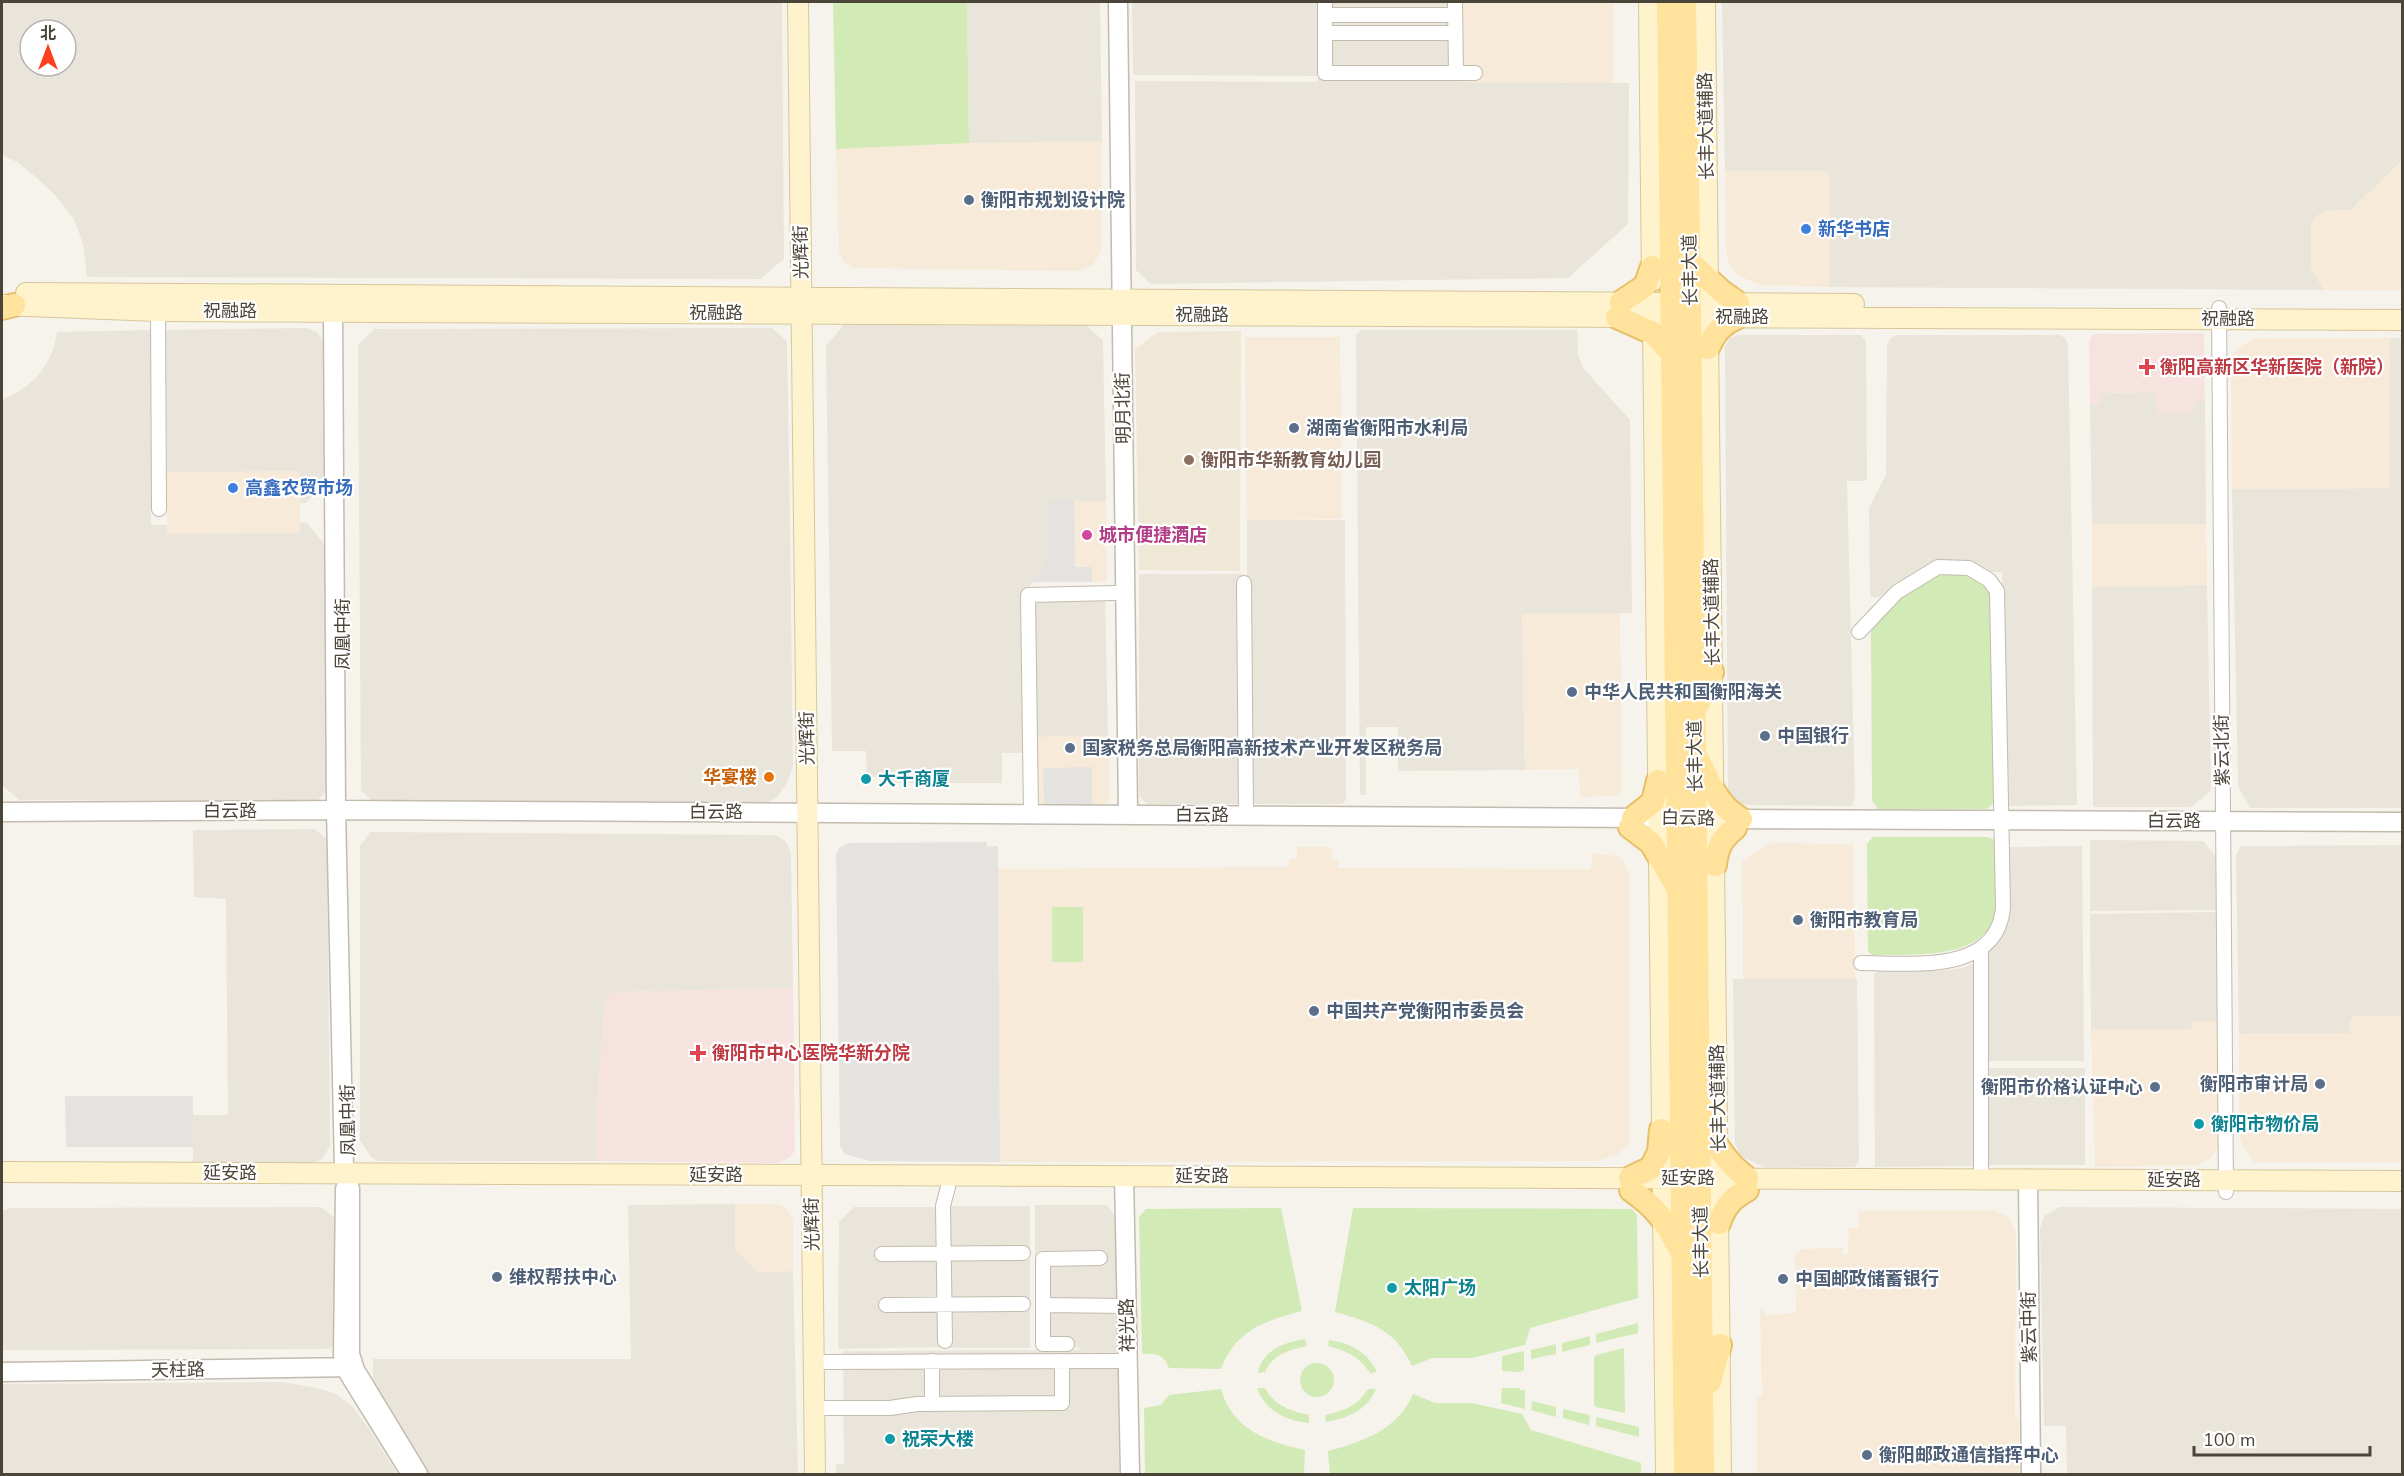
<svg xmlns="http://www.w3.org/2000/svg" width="2404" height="1476" viewBox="0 0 2404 1476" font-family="'Nunito Sans','Noto Sans SC',sans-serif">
  <rect width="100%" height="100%" fill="#f6f3ec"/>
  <!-- residential -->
  <path fill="#eae5da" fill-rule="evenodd" d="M2,2h780l2,257 -24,20 -673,-2 -4,-33 -9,-25 -20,-25 -17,-16 -20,-16 -15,-7zM30,30h36v36h-36z
    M967,2h133l2,140 -133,1z
    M1132,2h328l1,80 168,1 -1,141 -60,54 -417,6 -15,-14 -1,-189 182,1 1,-6 -185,-1z
    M1722,2h680v158l-51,50 -26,1 -14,57 13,22 -494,-3v-111l-6,-5h-99z
    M846,322l237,1 20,17 3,161h-58v55l-24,40 1,157h-23v30h-109v-6h-26l-1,-26h-34l-6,-405z
    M307,328l10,4 6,8 1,146 -19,17 -138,1 -1,-174z
    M772,328l15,13 3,181 3,244 -5,15 -10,15 -9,6 -398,-2 -10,-10 -3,-445 16,-16z
    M151,330v195l156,-2 18,22 3,244 -11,12 -298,-1 -17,-15v-385l19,-10 15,-12 10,-14 8,-16 3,-16z
    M1362,330h215l1,25 5,13 47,52 2,193 -110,1 3,156 -127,1v-44h-32v68h-6l-4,-460z
    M1738,335h123l5,6 1,137 -2,3h-18l8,315 -3,10 -110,-1 -9,-6 -5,-8 -3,-444 5,-9z
    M1896,335h163l6,3 3,7 9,460 -71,1 -4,-234h-15l-9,-6 -20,-6 -22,1 -44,26 -12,10h-10l-1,-89 17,-33 1,-129 3,-7z
    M2390,338h12v470h-152l-12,-22 -6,-297 158,-1z
    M2157,392l34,21 5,-12h9l1,123h-114l-2,-120 10,-1 1,-10z
    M1247,520h98l1,280 -4,4h-94l3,-226h-4z
    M1139,574h102l1,230h-95l-8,-8z
    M2207,585l4,206 -20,16h-98l-1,-220z
    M1105,599l3,137 -73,1 -3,-137z
    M315,829l12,11 3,306 -8,13 -11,5 -118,-1v-48h35l-2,-216 -32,-2 -1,-67z
    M370,832l399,3 9,1 9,7 4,11 2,134 -176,4 -8,3 -4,7 -8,102 -1,57h-218l-7,-4 -11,-17v-294z
    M2090,840l113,1 13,15v54l-126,1z
    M2402,845v171h-48l-4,5v12l-111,1 -3,-179 5,-9z
    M2082,846l2,215h-101l5,-73v-33l20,-34 1,-74z
    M2216,912l1,109h-25v8h-101l-1,-115z
    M1973,964l3,7v195l-101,1 -1,-192 4,-4h60l24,-3z
    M1733,979h124l2,182 -4,6h-90l-19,-8 -7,-6 -4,-9z
    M1983,1068h102v97h-102z
    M735,1204v46l24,22 34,-1 5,203h-371l-54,-92v-23h258l-3,-154z
    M1035,1205h72l9,13 3,256h-283v-10h8l-1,-113 237,-1 -1,-3h-44z
    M947,1206h83v142h-82z
    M321,1207l14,11 1,126 -7,5 -327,1v-139l7,-3z
    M854,1207h89v140l-105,2 1,-127z
    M2060,1207l342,2v265h-335l-1,-48h-22l-4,-197 4,-13z
    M281,1382l37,6 18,6 17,13 19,26 25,41h-395v-90z"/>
  <!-- commercial -->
  <path fill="#f7ead8" d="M1460,2h153v81l-153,-1z
    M1102,142l-1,110 -9,14 -15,5 -223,-3 -10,-6 -5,-9 -3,-104 133,-6z
    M2402,160v130h-78l-13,-22v-45l5,-7 9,-5 26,-1z
    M1725,171h99l6,5v111l-68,-2 -14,-5 -13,-8 -7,-9 -2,-14z
    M1245,337h95l2,182 -95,1z
    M2254,338h136v150l-158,1 -1,-128 2,-9z
    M300,471v62l-133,1v-62z
    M1048,501h58l1,81h-75l16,-26z
    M2092,524h114l1,61 -115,2z
    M1620,613l2,179 -5,4 -37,1 -1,-28 -54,1 -3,-156z
    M1108,736l2,62 -4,6h-70l-1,-67z
    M1771,843l82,1 2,135h-112l-1,-117z
    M1297,847h35l-1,12 7,1v8l253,1 1,-16 26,3 6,6 6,16v266l-13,11 -21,6 -596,1 -2,-293 291,-2v-8h8z
    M2354,1016h48v146h-148l-11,-15 -4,-14v-99l111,-1v-12z
    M2192,1021h25l2,124 -7,12 -15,8 -102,2 -4,-138h100z
    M735,1204h43l9,5 6,10v52l-34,1 -24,-22z
    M1994,1210l16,8 6,15 -1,184 4,1 1,56h-263v-76l5,-2 -2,-88 7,7 29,-2 -1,-57 7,-7 40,-1 1,6h5l1,-26h10v-17z"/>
  <!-- education -->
  <path fill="#efe8d6" d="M1241,331l-1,240 -101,-1 -4,-221 23,-17z"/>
  <!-- medical -->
  <path fill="#f6e3e0" d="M2204,333l1,68h-9l-5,12h-34l-1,-21 -55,1v10l-11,1 -1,-63 4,-7z
    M793,988l2,163 -5,6 -12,6 -182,-2 1,-57 8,-102 4,-7 8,-3z"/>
  <!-- green -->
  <path fill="#d2eab5" d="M833,2h134l2,141 -133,6z
    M1940,573c22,1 38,2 51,21l3,209 -8,6h-108l-6,-8 -1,-169c15,-29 42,-43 69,-59z
    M1873,837h114l8,3 1,67c-6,55 -83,47 -124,48l-4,-4 -1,-107z
    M1052,907h31v55h-31z
    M1281,1208l21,103c-38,10 -66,19 -81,58l-52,-1c-5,-14 -13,-15 -27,-14l-3,-137 7,-8z
    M1353,1208l279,1 5,6 1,83 -108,30 -5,17 -53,13h-40l-20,8c-17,-37 -41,-44 -77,-54z
    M1638,1323v10l-42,10v-9z
    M1590,1336v9l-28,7v-9z
    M1305,1339l2,7c-18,4 -34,8 -42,26l-7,1c4,-23 27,-31 47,-34z
    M1329,1340c21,3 39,12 48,32l-7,1c-10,-16 -23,-22 -42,-27z
    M1556,1344v10l-25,5v-9z
    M1624,1348l1,65 -29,-6 -2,-2v-48l2,-2z
    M1524,1351v19l-4,2 -18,-1v-15z
    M1300 1380a17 17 0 1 1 34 0a17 17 0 1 1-34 0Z
    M1257,1388h8c9,18 26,23 44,27v8c-23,-2 -44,-12 -52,-35z
    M1502,1388h18v2h5v19l-24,-6z
    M1221,1389c11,40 46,53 84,61l-1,24h-159l-1,-66 17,-3 8,-10z
    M1368,1389h8c-9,22 -29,29 -50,33l-1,-7c19,-4 33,-9 43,-26z
    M1413,1394l22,9h37l50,11 9,16 110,33v11h-311l-2,-23c34,-9 70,-21 85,-57z
    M1532,1401l24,6v10l-25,-7z
    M1563,1409l27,6 -1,10 -26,-7z
    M1596,1417l43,10v10l-43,-11z"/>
  <!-- parking -->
  <path fill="#e5e3e0" d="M1048,501h26l1,66h17v15h-60l16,-26z
    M1092,767v37h-48l-1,-36z
    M987,842v5l11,-1 2,316 -131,-1 -24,-7 -5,-8 -4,-292 4,-7 9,-4z
    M65,1096h128v51h-127z"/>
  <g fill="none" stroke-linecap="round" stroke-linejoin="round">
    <defs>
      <path id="minor" d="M1325,2v71h150
        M1455,2l1,71
        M1325,15h130
        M1325,33h130
        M2219,308l7,884
        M158,311l1,198
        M1244,583l2,232
        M1859,632l38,-40 41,-25 31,1 20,12 8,11 6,317c-6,67 -93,55 -142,55
        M1031,814l-3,-219 88,-2
        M1981,1179v-230
        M882,1254l141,-1
        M886,1305l137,-1
        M1043,1305l83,1
        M945,1341l-2,-135 5,-19
        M1067,1344h-24v-85l57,-1
        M932,1361v43
        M821,1362l306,-1
        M822,1408h68l27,-4 145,-1v-42"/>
      <path id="tertiary" d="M1118,2l10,812
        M336,297l-3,14 3,499 8,358 3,5
        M2,812l343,-2 1300,8
        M1729,819l673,3
        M1124,1176l6,298
        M2028,1179l3,295
        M2,1372l351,-5
        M411,1474l-62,-100 -6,-19 2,-166 3,-4 2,4v165l5,16 63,104"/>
      <path id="secondary" d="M798,2l17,1472
        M1649,2l3,279
        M1705,2l3,288
        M26,293l1828,11
        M2,305l156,6 2244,9
        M1653,325l13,1149
        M1708,334l13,1140
        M2,1172l2400,9"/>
      <path id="primary" d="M1668,2l17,1472
        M1685,2l5,300 13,1172
        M1689,261l32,30 17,12
        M1621,302l24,-16 7,-19
        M2,308l12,-3
        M1617,317l36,16 19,21
        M1708,348c7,-16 14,-24 30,-31
        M1699,703l13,-31
        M1699,761c11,23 19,45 42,58
        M1633,818l20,-16 5,-21
        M1630,827l21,16 24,41
        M1715,865c2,-17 6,-26 20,-37
        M1702,1118c12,24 23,44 45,60
        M1630,1178l21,-10 8,-16 2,-22
        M1631,1190c27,19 33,30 49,60
        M1719,1223c6,-17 12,-24 28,-33
        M1710,1382l10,-37"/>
    </defs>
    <!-- minor casing -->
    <use href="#minor" stroke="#c2bbae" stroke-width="16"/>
    <!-- tertiary casing -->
    <use href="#tertiary" stroke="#c2bbae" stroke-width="21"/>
    <!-- secondary casing -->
    <use href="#secondary" stroke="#d6c79b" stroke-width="22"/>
    <!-- primary casing -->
    <use href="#primary" stroke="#e6c16a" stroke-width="26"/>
    <!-- minor -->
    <use href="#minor" stroke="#fff" stroke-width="14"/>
    <!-- tertiary -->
    <use href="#tertiary" stroke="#fff" stroke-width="18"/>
    <!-- secondary -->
    <use href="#secondary" stroke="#fff3cd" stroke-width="20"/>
    <!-- primary -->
    <use href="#primary" stroke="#ffe39c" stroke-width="22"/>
  </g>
  <!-- markers -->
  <g fill="#5c6f8a" stroke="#fff" stroke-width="2">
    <circle cx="969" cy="200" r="6"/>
    <circle cx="1294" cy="428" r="6"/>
    <circle cx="1572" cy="692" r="6"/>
    <circle cx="1765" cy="736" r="6"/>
    <circle cx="1070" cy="748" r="6"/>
    <circle cx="1798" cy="920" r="6"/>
    <circle cx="1314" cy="1011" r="6"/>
    <circle cx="2320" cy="1084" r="6"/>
    <circle cx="2155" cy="1087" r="6"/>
    <circle cx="497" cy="1277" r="6"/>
    <circle cx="1783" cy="1279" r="6"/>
    <circle cx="1867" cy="1455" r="6"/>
  </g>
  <g fill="#3f7fe0" stroke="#fff" stroke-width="2">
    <circle cx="1806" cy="229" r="6"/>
    <circle cx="233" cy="488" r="6"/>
  </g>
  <g fill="#e0444e" stroke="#fff" stroke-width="2">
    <path d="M2144 358h6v6h6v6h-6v6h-6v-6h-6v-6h6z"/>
    <path d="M695 1044h6v6h6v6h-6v6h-6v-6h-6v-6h6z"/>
  </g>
  <circle fill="#8d6e63" stroke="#fff" stroke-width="2" cx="1189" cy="460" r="6"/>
  <circle fill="#d1479c" stroke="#fff" stroke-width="2" cx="1087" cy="535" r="6"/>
  <circle fill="#e8710a" stroke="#fff" stroke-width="2" cx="769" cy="777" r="6"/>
  <g fill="#0f9aa8" stroke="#fff" stroke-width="2">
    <circle cx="866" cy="779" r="6"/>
    <circle cx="2199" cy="1124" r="6"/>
    <circle cx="1392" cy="1288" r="6"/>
    <circle cx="890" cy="1439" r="6"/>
  </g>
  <g text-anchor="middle" stroke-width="4.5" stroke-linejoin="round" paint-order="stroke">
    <!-- street labels -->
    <g font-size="18" fill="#4b4439" stroke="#fff">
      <text transform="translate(1706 126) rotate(-91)" y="6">长丰大道辅路</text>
      <text transform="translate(801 252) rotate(-91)" y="6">光辉街</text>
      <text transform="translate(1690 270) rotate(-91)" y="6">长丰大道</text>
      <text x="230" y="317">祝融路</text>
      <text x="716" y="319">祝融路</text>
      <text x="1202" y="321">祝融路</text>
      <text x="1742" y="323">祝融路</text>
      <text x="2228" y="325">祝融路</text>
      <text transform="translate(1123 408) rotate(-91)" y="6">明月北街</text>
      <text transform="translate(1712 612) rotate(-91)" y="6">长丰大道辅路</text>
      <text transform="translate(343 634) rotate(-90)" y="6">凤凰中街</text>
      <text transform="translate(807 738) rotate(-91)" y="6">光辉街</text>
      <text transform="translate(2222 750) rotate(-91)" y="6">紫云北街</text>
      <text transform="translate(1695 756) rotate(-91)" y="6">长丰大道</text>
      <text x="230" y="817">白云路</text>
      <text x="716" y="818">白云路</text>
      <text x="1202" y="821">白云路</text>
      <text transform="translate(1688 818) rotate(1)" y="6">白云路</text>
      <text x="2174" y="827">白云路</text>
      <text transform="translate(1718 1098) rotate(-91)" y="6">长丰大道辅路</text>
      <text transform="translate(348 1120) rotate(-91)" y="6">凤凰中街</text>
      <text x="230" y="1179">延安路</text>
      <text x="716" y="1181">延安路</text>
      <text x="1202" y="1182">延安路</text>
      <text x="1688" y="1184">延安路</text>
      <text x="2174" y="1186">延安路</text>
      <text transform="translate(812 1224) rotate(-91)" y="6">光辉街</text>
      <text transform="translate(1701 1242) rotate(-91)" y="6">长丰大道</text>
      <text transform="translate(1127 1325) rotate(-91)" y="6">祥光路</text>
      <text transform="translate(2029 1327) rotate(-91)" y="6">紫云中街</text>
      <text transform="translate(178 1370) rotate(-1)" y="6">天柱路</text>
    </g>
    <!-- service labels -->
    <g font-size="18" font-weight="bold" fill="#4e5e75" stroke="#fff" text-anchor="start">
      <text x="981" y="206">衡阳市规划设计院</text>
      <text x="1306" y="434">湖南省衡阳市水利局</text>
      <text x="1584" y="698">中华人民共和国衡阳海关</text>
      <text x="1777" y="742">中国银行</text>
      <text x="1082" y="754">国家税务总局衡阳高新技术产业开发区税务局</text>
      <text x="1810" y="926">衡阳市教育局</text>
      <text x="1326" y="1017">中国共产党衡阳市委员会</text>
      <text x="2308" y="1090" text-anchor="end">衡阳市审计局</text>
      <text x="2143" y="1093" text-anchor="end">衡阳市价格认证中心</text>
      <text x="509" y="1283">维权帮扶中心</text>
      <text x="1795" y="1285">中国邮政储蓄银行</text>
      <text x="1879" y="1461">衡阳邮政通信指挥中心</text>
    </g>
    <!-- shop labels -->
    <g font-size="18" font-weight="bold" fill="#366cbe" stroke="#fff" text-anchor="start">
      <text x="1818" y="235">新华书店</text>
      <text x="245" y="494">高鑫农贸市场</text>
    </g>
    <!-- health labels -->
    <g font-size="18" font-weight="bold" fill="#be3a42" stroke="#fff" text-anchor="start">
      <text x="2160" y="373">衡阳高新区华新医院（新院）</text>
      <text x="712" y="1059">衡阳市中心医院华新分院</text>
    </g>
    <!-- education labels -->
    <g font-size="18" font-weight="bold" fill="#785e54" stroke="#fff" text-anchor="start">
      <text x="1201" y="466">衡阳市华新教育幼儿园</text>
    </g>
    <!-- hotel labels -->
    <g font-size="18" font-weight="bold" fill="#b23c85" stroke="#fff" text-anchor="start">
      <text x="1099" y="541">城市便捷酒店</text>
    </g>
    <!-- food labels -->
    <g font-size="18" font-weight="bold" fill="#c56008" stroke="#fff" text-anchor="end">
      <text x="757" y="783">华宴楼</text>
    </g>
    <!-- culture labels -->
    <g font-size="18" font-weight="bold" fill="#0d838f" stroke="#fff" text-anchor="start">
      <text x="878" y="785">大千商厦</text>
      <text x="2211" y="1130">衡阳市物价局</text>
      <text x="1404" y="1294">太阳广场</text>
      <text x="902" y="1445">祝荣大楼</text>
    </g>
  </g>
  <!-- border -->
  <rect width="2404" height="1476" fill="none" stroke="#4b4439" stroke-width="6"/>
  <!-- north arrow -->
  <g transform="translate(48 48)"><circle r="28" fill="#ffffff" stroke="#b7b4b0" stroke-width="1.5"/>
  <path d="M0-4.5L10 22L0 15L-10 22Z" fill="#fc3f1d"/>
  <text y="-9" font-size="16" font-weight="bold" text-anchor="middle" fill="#4b4439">北</text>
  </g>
  <!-- scale -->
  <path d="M2194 1446v9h176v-9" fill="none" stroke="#4b4439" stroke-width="3"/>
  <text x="2203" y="1446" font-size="18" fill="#4b4439" stroke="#ffffff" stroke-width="4.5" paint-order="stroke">100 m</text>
</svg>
